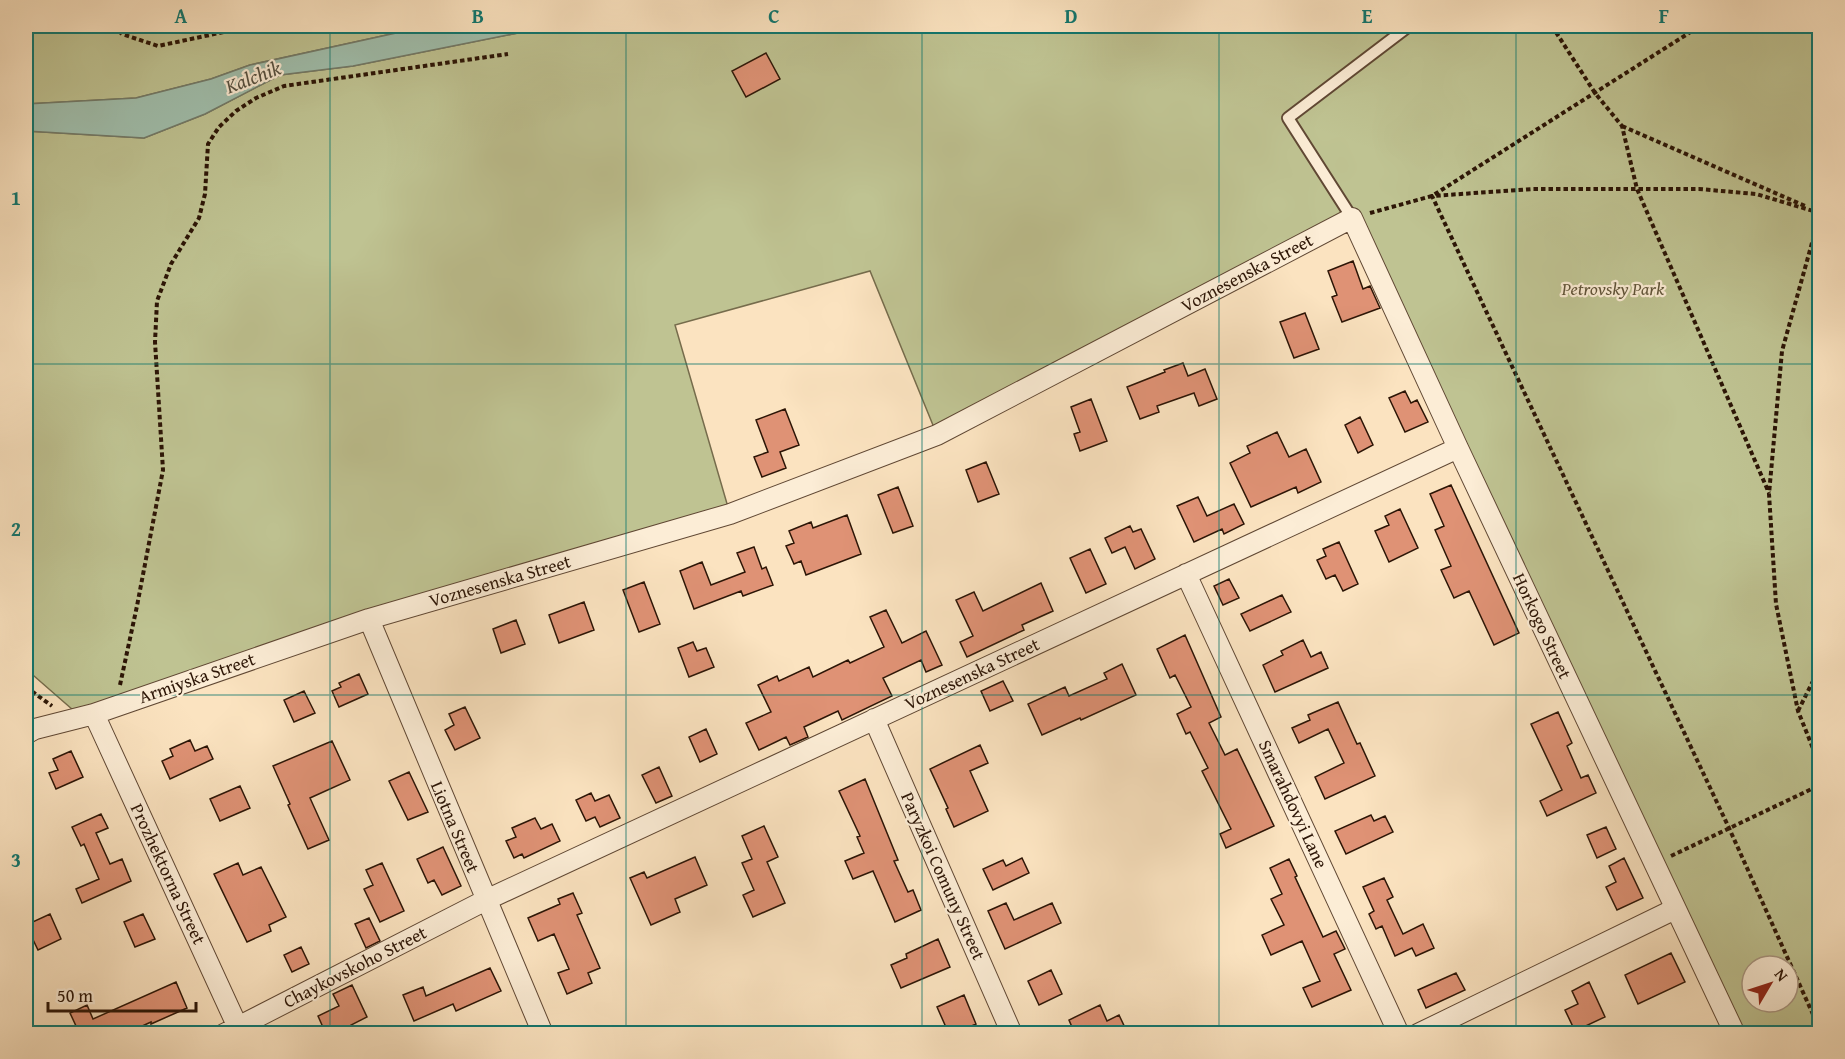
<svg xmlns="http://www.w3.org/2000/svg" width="1845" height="1059" viewBox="0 0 1845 1059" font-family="'Gentium Book Plus',serif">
  <rect width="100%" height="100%" fill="#fbe3c0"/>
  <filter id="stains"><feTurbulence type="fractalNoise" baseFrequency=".00333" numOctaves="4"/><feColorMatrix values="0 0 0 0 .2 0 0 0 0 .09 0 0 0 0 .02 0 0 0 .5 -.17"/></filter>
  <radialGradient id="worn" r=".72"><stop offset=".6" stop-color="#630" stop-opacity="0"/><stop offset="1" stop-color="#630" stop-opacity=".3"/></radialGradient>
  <!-- green -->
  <path fill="#bfc392" stroke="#766c4c" stroke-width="1.5" fill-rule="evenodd" d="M26,26h402l-178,39 -39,14 -75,19 -110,6z
    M543,26h1276v1007h-84l-383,-815 -415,217 -67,-164 -195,54 55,189 -649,203 -55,-48v-538l118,7 61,-24 75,-39 73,-9 185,-37zM1752,966h36v36h-36z"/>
  <!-- water -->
  <path fill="#a0bfad" stroke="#727b6a" stroke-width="1.5" d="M428,26h115l-5,3 -185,37 -73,9 -75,39 -61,24 -118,-7v-27l110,-6 75,-19 39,-14z"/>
  <!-- building -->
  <path fill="#df9275" stroke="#2c1506" stroke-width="1.5" d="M766,53l14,26 -34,18 -14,-26z
    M1353,261l10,28 7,-3 10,22 -38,14 -10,-25 5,-2 -9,-24z
    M1305,313l14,36 -25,9 -14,-36z
    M1183,363l5,13 17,-7 12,30 -18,7 -5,-13 -37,13 2,6 -19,7 -13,-32 38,-15 -1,-2z
    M1405,391l6,12 6,-3 11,22 -23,10 -16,-34z
    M1091,399l16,42 -27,10 -6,-17 6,-2 -9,-25z
    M785,409l14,36 -19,7 6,16 -24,9 -8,-20 14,-5 -12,-32z
    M1360,417l13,28 -15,8 -13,-28z
    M1277,432l12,25 17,-8 15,33 -23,11 -2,-6 -45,20 -21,-44 20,-10 -3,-7z
    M986,462l13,32 -21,8 -12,-32z
    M1451,485l68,148 -25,12 -25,-54 -15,7 -13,-28 10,-4 -16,-36 9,-4 -14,-32z
    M898,487l15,39 -20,7 -15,-38z
    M1198,497l9,19 27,-12 10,20 -20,10 -2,-5 -28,13 -17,-36z
    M1400,509l18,39 -29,14 -14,-31 14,-6 -4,-9z
    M847,515l14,39 -55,21 -5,-14 -7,3 -8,-18 8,-3 -5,-12 22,-9 2,6z
    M1130,526l3,6 8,-3 14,30 -20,10 -10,-22 -13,6 -7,-15z
    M1339,542l19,42 -15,7 -8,-16 -9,4 -9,-19 9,-4 -3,-7z
    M754,547l8,22 4,-2 7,18 -30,11 -2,-5 -47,18 -14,-38 22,-9 9,23 34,-13 -8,-19z
    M1090,549l16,35 -20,9 -16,-35z
    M1229,579l10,19 -16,7 -9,-19z
    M644,582l16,42 -21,8 -16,-42z
    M1041,583l12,28 -31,14 2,5 -57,27 -7,-15 13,-6 -17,-36 18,-8 9,19z
    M1282,595l9,17 -41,19 -9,-17z
    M584,602l10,28 -35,13 -10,-28z
    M886,610l16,33 24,-12 16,34 -16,7 -5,-12 -38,18 9,18 -50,24 -4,-9 -34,16 4,10 -18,8 -4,-8 -27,13 -13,-27 25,-11 -13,-27 19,-9 2,5 30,-14 4,10 35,-17 2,3 34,-16 -14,-30z
    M516,620l9,24 -24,9 -8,-24z
    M1185,635l36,82 -12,6 16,32 12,-6 37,77 -48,22 -6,-14 11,-5 -29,-58 6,-3 -18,-36 -4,2 -9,-20 14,-7 -16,-32 -5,3 -13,-29z
    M1303,640l8,17 10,-5 7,16 -53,24 -12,-27 20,-10 -2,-4z
    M693,642l4,9 9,-3 8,19 -25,10 -11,-29z
    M1122,664l14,31 -55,25 -1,-2 -38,17 -14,-31 37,-17 4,9 38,-17 -3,-6z
    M359,674l9,20 -29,13 -7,-16 9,-4 -2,-4z
    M1003,681l10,20 -23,10 -9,-20z
    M304,691l11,22 -21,9 -10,-22z
    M1338,702l19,42 3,-1 15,33 -50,23 -10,-22 29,-14 -16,-34 -29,14 -7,-15 18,-8 -2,-5z
    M465,707l15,31 -25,12 -10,-20 9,-5 -5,-11z
    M1558,712l14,31 -5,3 14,32 7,-3 8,18 -49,23 -7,-15 22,-11 -31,-66z
    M706,729l11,25 -17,8 -11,-25z
    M190,740l5,11 12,-5 6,13 -43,20 -8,-18 11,-5 -3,-7z
    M332,741l18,39 -40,18 19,42 -21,9 -20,-44 2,-1 -17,-38z
    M980,745l8,18 -18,8 18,40 -34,16 -8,-18 2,-1 -18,-39z
    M71,751l12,26 -27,12 -7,-16 9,-3 -5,-11z
    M659,767l13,29 -16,7 -14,-28z
    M409,772l19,40 -20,8 -19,-39z
    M865,779l33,81 -4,1 14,31 5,-2 8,20 -26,12 -22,-51 -20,8 -8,-18 19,-8 -7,-16 3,-1 -21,-45z
    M240,786l10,22 -30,13 -10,-22z
    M591,793l4,8 14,-6 11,23 -20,9 -5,-10 -9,4 -10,-21z
    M101,814l7,14 -12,5 14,31 12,-5 9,22 -49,22 -6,-14 23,-10 -15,-35 -3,2 -9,-19z
    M1371,815l3,6 11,-5 8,16 -47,22 -11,-23z
    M535,818l6,11 11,-5 8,17 -36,17 -2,-4 -8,4 -8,-17 10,-4 -4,-9z
    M764,826l14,31 -11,5 18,41 -32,14 -10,-22 11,-5 -12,-27 10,-4 -10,-23z
    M1606,827l10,22 -19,9 -10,-23z
    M443,847l18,39 -19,9 -8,-15 -6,3 -11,-24z
    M695,857l12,28 -32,14 5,13 -29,13 -21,-47 14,-6 3,6z
    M1022,858l7,15 -36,17 -10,-21 20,-9 3,6z
    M1624,858l19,40 -26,12 -11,-23 10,-5 -7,-16z
    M1289,859l8,17 -2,1 28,60 13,-6 9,18 -11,5 17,36 -39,17 -9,-19 17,-7 -18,-40 -31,14 -9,-20 22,-10 -13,-26 11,-5 -12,-26z
    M238,863l5,12 18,-8 25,50 -17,8 2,6 -24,11 -33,-68z
    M382,863l22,48 -24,11 -16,-33 9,-4 -7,-15z
    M1384,878l9,19 -6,3 16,34 20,-10 11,24 -18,8 -4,-8 -17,8 -13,-30 -6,3 -7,-15 5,-3 -11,-24z
    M573,893l9,20 -5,2 23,53 -12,5 4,10 -25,11 -9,-21 11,-4 -15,-35 -16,7 -10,-23 32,-14 -2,-5z
    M1006,903l8,17 38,-17 9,20 -56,26 -17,-38z
    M50,914l11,25 -23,11 -12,-25z
    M143,914l12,25 -20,8 -11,-25z
    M369,918l11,23 -14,7 -11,-24z
    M938,939l12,28 -49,21 -10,-23 16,-7 -1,-4z
    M301,947l8,17 -17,8 -8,-17z
    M1671,953l14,29 -47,22 -13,-29z
    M490,968l11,23 -45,20 -3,-7 -39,17 -11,-26 20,-8 3,9z
    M1051,970l11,24 -23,11 -11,-24z
    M1456,973l9,17 -39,18 -8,-18z
    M176,982l11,26 -36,16v-2l-26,12h-64l15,-8 -6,-13 17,-8 6,14z
    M1589,982l16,35 -30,14 -10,-21 13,-6 -6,-13z
    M352,985l15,32 -16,8 4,9h-29l-8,-18 21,-10 -6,-12z
    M964,995l12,29 -22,10h-5l-12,-27z
    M1100,1005l7,16 12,-6 9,19h-53l-6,-14z"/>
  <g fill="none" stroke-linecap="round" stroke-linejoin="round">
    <defs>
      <path id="service" d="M1352,218l-64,-100 121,-92"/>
      <path id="minor" d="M1186,574l213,460
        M369,619l174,415
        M94,714l147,320
        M874,719l138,315
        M26,734l9,-5 59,-15 275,-95 361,-105 207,-79 415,-217 106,230 277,586
        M224,1034l262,-134 972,-452
        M1418,1034l257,-125"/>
    </defs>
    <!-- service casing -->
    <use href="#service" stroke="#604834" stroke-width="14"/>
    <!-- minor casing -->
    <use href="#minor" stroke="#604834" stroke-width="22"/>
    <!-- path -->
    <path stroke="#2c1506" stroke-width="4" stroke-dasharray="4.5 3" stroke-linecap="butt" d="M113,26l9,8 36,12 94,-20
      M1552,26l43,67 27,33 15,63 132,304
      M1622,126l183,80
      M1370,213l62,-17 268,-170
      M1820,213l-64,-19 -57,-5h-166l-101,7 297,632 91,202
      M1820,214l-38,137 -13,143 7,110 22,107 22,55
      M120,685l17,-79 26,-136 -8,-128 2,-41 14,-37 28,-46 6,-24 3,-50 11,-17 17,-16 20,-13 28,-12 224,-32
      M26,687l26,19
      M1798,711l22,-44
      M1671,856l149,-71"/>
    <!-- service -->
    <use href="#service" stroke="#fcedd6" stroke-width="10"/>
    <!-- minor -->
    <use href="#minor" stroke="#fcedd6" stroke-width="20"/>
  </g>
  <!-- grid -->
  <path fill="none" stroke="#0f766e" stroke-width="1.5" stroke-opacity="0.55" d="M330,26v1008M626,26v1008M922,26v1008M1219,26v1008M1516,26v1008M26,364h1794M26,695h1794"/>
  <g text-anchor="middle" stroke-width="4.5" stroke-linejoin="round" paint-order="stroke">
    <!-- street labels -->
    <g font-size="18" fill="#2c1506" stroke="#fcedd6">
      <text transform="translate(1247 273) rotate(-28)" y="6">Voznesenska Street</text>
      <text transform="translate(500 581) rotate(-16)" y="6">Voznesenska Street</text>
      <text transform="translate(1542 626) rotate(65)" y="6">Horkogo Street</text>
      <text transform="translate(972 674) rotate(-25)" y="6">Voznesenska Street</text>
      <text transform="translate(197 678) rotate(-19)" y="6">Armiyska Street</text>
      <text transform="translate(1293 804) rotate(65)" y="6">Smarahdovyi Lane</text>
      <text transform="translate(455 827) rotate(67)" y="6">Liotna Street</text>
      <text transform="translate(168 874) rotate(65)" y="6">Prozhektorna Street</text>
      <text transform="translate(943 876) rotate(66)" y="6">Paryzkoi Comuny Street</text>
      <text transform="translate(355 967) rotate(-27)" y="6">Chaykovskoho Street</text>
    </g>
    <!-- park labels -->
    <g font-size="18" font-style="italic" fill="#5f5237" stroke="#fcedd6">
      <text x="1613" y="295">Petrovsky Park</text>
    </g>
    <!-- water labels -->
    <g font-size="20" font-style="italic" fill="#555040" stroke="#fcedd6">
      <text transform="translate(253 77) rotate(-21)" y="7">Kalchik</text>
    </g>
  </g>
  <!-- margin -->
  <rect width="1845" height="1059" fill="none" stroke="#fbe3c0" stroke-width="66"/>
  <!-- north arrow -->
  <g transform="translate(1770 984) rotate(51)"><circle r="28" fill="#fcedd6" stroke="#a99783" stroke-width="1.5"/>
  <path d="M0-4.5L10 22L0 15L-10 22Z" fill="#8f2418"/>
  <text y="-9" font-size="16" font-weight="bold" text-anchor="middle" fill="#2c1506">N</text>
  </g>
  <!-- scale -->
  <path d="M48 1002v9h148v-9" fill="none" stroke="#2c1506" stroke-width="3"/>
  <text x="57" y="1002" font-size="18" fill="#2c1506" stroke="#fcedd6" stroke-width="4.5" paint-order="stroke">50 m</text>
  <rect x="33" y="33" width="1779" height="993" fill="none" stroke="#0f766e" stroke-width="2"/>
  <g font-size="20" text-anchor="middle" font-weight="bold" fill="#0f766e">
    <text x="181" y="23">A</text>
    <text x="478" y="23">B</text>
    <text x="774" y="23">C</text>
    <text x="1071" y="23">D</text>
    <text x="1367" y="23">E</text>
    <text x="1664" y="23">F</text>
    <text x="16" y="205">1</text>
    <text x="16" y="536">2</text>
    <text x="16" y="867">3</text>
  </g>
  <rect width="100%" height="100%" filter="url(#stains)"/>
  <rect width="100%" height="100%" fill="url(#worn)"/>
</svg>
